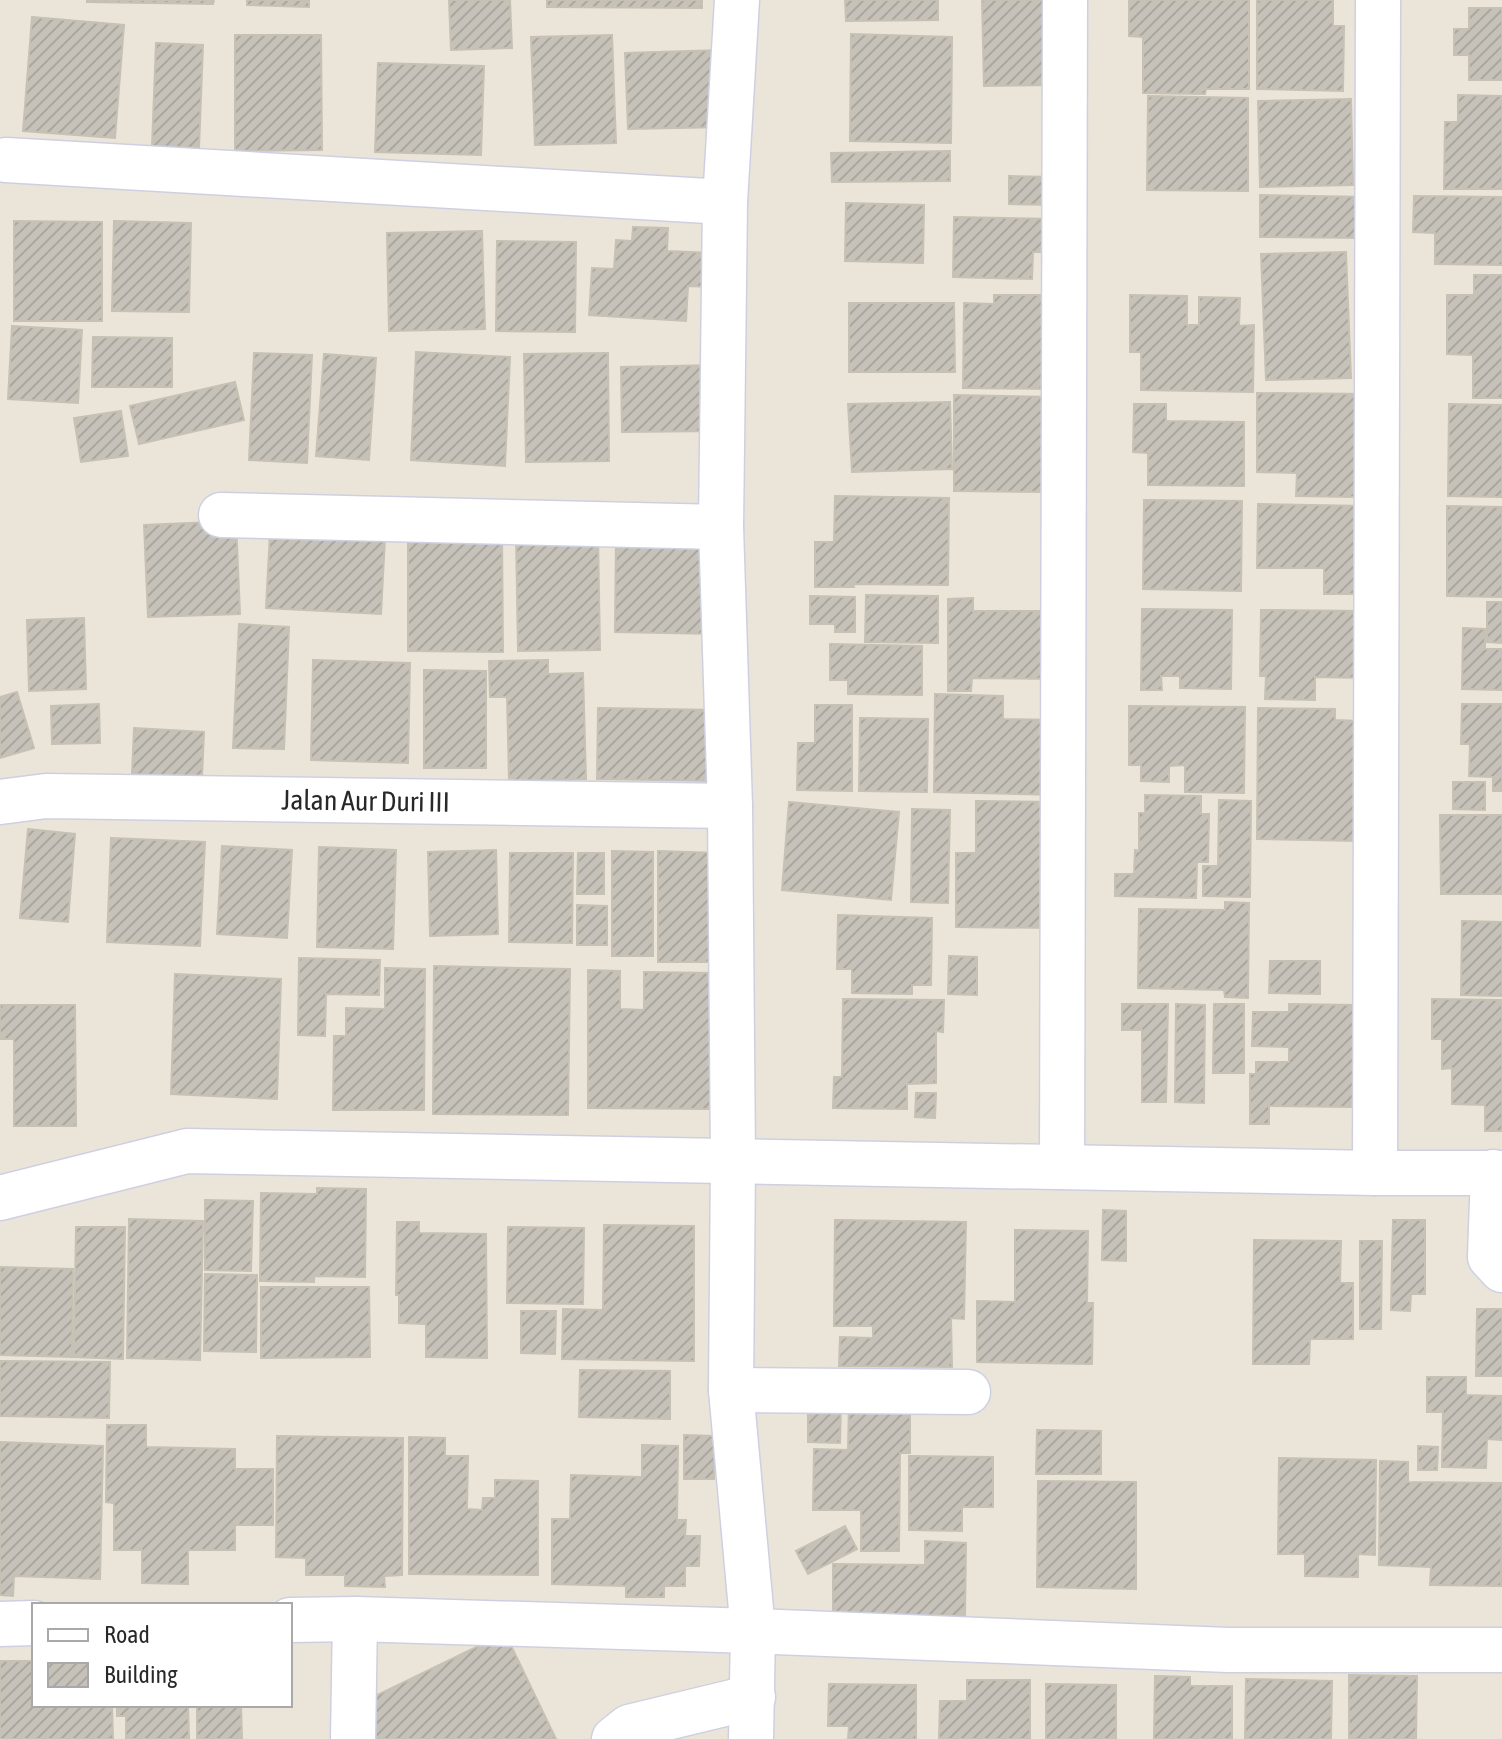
<svg xmlns="http://www.w3.org/2000/svg" width="1502" height="1739" viewBox="0 0 1502 1739" font-family="'Asap Condensed',sans-serif">
  <defs>
    <pattern id="building-hatch" width="6" height="6" patternUnits="userSpaceOnUse" patternTransform="scale(2)"><rect width="6" height="6" fill="#c6c2b9"/><path d="M-1 1l2-2M0 6l6-6M5 7l2-2" fill="none" stroke="#aaa79f"/></pattern>
  </defs>
  <rect width="100%" height="100%" fill="#ebe5d9"/>
  <!-- building -->
  <path fill="url(#building-hatch)" stroke="#c6c1b3" stroke-width="2" d="M87,0h127l-1,4 -126,-2z
    M247,0h62v7l-62,-2z
    M449,0h61l2,48 -61,2z
    M547,0h155v8l-155,-1z
    M845,0h93v20l-92,1z
    M982,0h71l2,85 -71,1z
    M1129,0h120v89h-43l-1,5 -62,-1v-56l-14,-1z
    M1257,0h76v26h11l-1,65 -86,-2z
    M1469,8h33v72h-33v-25h-15v-26h15z
    M32,17l92,8 -9,113 -92,-7z
    M851,34l101,3 -1,106 -101,-2z
    M235,35h86l1,115 -87,1z
    M612,35l4,108 -81,2 -4,-108z
    M156,43l47,2 -4,103 -47,-2z
    M722,50l3,77 -97,2 -3,-76z
    M378,63l106,3 -3,89 -106,-3z
    M1458,95l44,1v93h-58l1,-67h13z
    M1148,96l100,2v93l-101,-1z
    M1351,99l2,86 -93,2 -2,-86z
    M950,151v30l-118,1 -1,-29z
    M1009,176l48,1v28l-48,-1z
    M1260,195l107,2v41l-107,-1z
    M1414,196l88,1v68l-67,-1v-31l-22,-1z
    M846,203l78,2 -1,58 -78,-2z
    M954,217l99,2v33h-20l-1,27 -79,-2z
    M14,221l88,1v99h-88z
    M114,221l77,2 -2,89 -77,-1z
    M633,227l35,1 -1,23 45,2 -2,34 -22,-1 -2,35 -97,-6 3,-47 22,1 2,-29 16,1z
    M482,231l3,98 -96,2 -2,-98z
    M497,241l79,1 -1,90 -79,-1z
    M1346,252l5,126 -85,2 -5,-126z
    M1474,275h28v123h-29v-43l-26,-1v-59h27z
    M994,295h63l-8,94 -86,-1 1,-85 30,1z
    M1130,295l57,1v29h12v-28l41,1 -1,28 15,-1 -1,67 -112,-2v-38h-11z
    M849,303h105l1,69h-106z
    M12,326l70,4 -4,73 -70,-4z
    M93,337l79,1v49h-80z
    M416,352l94,5 -5,109 -94,-6z
    M254,353l58,2 -5,108 -58,-3z
    M608,353l1,108 -83,1 -2,-108z
    M324,354l52,4 -7,102 -53,-4z
    M717,365l1,66 -96,1 -1,-65z
    M235,382l9,38 -105,24 -9,-38z
    M1257,393l112,1 -14,103 -59,-1 1,-23 -40,-1z
    M954,395l98,2 -1,95 -97,-1z
    M950,402l2,67 -100,3 -4,-68z
    M1134,404h32v17l78,1v64l-96,-1v-32l-15,-1z
    M1449,404l53,1v92l-54,-1z
    M121,411l7,45 -47,6 -7,-44z
    M835,496l114,2 -1,87 -95,-1 1,3h-39v-45h19z
    M1144,500l98,1 -1,90 -98,-2z
    M1258,504l108,2 -1,88h-41v-26h-67z
    M1447,506l55,1v90l-55,-1z
    M236,521l4,93 -92,3 -4,-92z
    M270,532l115,6 -4,76 -115,-6z
    M408,535h94l1,117 -95,-1z
    M516,536h82l2,114 -82,1z
    M616,538l100,2v94l-101,-2z
    M866,595l72,1v47l-73,-1z
    M810,596l45,1v35h-20v-8h-25z
    M973,598v13h83l-1,68 -83,-1 -1,13h-23v-92z
    M1487,602h15v41l-15,-1z
    M1142,609l90,1 -1,79 -51,-1v-12h-19l1,14h-21z
    M1261,610l102,1 -1,67 -47,-1v23l-50,-1 1,-23h-6z
    M84,618l2,71 -57,2 -2,-71z
    M239,624l50,3 -5,122 -51,-1z
    M1463,628l22,1v20h17v41l-40,-1z
    M830,644l92,2v49l-74,-1v-14h-18z
    M313,660l97,3 -2,100 -97,-3z
    M548,660v14l35,-1 3,106 -77,2 -2,-84h-17l-1,-36z
    M424,670l62,1v97h-62z
    M17,692l17,56 -34,10v-61z
    M935,694l68,2v23l55,1v75l-124,-3z
    M99,704l1,39 -48,1 -1,-38z
    M1462,704h40v87h-9v-14l-24,-1 1,-32h-9z
    M815,705h37v86l-55,-1 1,-47h17z
    M1129,706l116,1 -1,86 -59,-1v-27l-16,1v16l-28,-1v-16h-12z
    M598,708l121,2v71l-122,-2z
    M1258,708l77,1v11l25,1 -2,120 -101,-2z
    M860,718l68,1 -1,73 -68,-1z
    M134,728l70,4 -2,45 -70,-3z
    M1453,782h32v28l-32,-1z
    M1145,795l56,1v18h8l-1,48h-11l-1,36 -81,-2v-22h19l1,-24 4,1v-38h6z
    M1219,800l32,1 -1,96 -47,-1v-30h15z
    M976,801l80,1 -1,126 -99,-1v-74h20z
    M789,802l110,10 -8,88 -109,-10z
    M912,809l38,1 -2,93 -37,-1z
    M1440,815h62v79h-61z
    M28,829l47,5 -7,88 -48,-4z
    M111,838l94,4 -5,104 -93,-4z
    M222,846l70,4 -5,88 -70,-4z
    M319,847l77,3 -3,99 -76,-2z
    M496,850l2,84 -68,2 -2,-84z
    M612,851l41,1v104h-41z
    M658,851l61,2 -1,109h-60z
    M510,853h63l-1,90 -63,-1z
    M578,853h26v41h-27z
    M1225,902l24,1 -1,95 -23,-1 -1,-7 -86,-2 1,-79 86,1z
    M577,905l30,1v39h-30z
    M838,915l94,3 -1,67h-19v9l-60,-1v-24h-15z
    M1462,921l40,1v74l-41,-1z
    M949,956l28,1v38l-29,-1z
    M299,958l81,2 -1,35 -53,-1 -1,42 -27,-1z
    M1270,961h50v33l-51,-1z
    M434,966l136,3 -2,146 -135,-1z
    M385,968l40,1 -1,141h-91l1,-74h12v-28l39,1z
    M588,970l32,1v38l24,1v-38l69,1 -1,136 -124,-1z
    M175,974l106,5 -4,120 -106,-5z
    M843,999l101,1 -1,32 -7,-1v52l-29,1v25l-74,-1 1,-31h8z
    M1432,999l70,1v131h-17v-26l-33,-1v-36l-10,1v-30h-10z
    M1122,1004h46l-2,98h-24v-72h-20z
    M1176,1004l29,1 -1,98 -29,-1z
    M1214,1004h30v69h-31z
    M1289,1004l65,1 -1,102 -84,-1v18h-19v-50h6v-12h33v-15l-37,-1 1,-34h36z
    M0,1005h75l1,121h-62v-87h-14z
    M916,1093h20l-1,25 -20,-1z
    M317,1188l49,1 -1,88 -51,-1v6l-54,-1 1,-88 56,1z
    M205,1200l48,1 -2,70 -46,-1z
    M1103,1210l23,1v50l-24,-1z
    M129,1219l74,2 -3,139 -73,-2z
    M835,1220l131,2 -2,97 -13,-1 1,49 -113,-1 1,-29 33,1v-12h-39z
    M1393,1220h32v74h-14l-1,17 -19,-1z
    M397,1222h22v11l67,1 1,124 -61,-1v-33l-27,-1v-28h-3z
    M604,1225l90,1v135l-132,-2 1,-50 40,1z
    M76,1227h49l-2,132 -49,-2z
    M508,1227l76,1 -1,76 -76,-1z
    M1015,1230l73,1 -1,72h6l-1,61 -115,-2v-61l38,1z
    M1254,1240l87,1 -1,42h13v56h-43l-1,25h-56z
    M1360,1241h22l-1,88h-21z
    M0,1267l73,2 -1,88 -72,-2z
    M205,1274l52,1 -1,77 -52,-1z
    M261,1287h108l1,70 -109,1z
    M1477,1309h25v67h-26z
    M521,1311h35l-1,43 -34,-1z
    M0,1361l110,1 -1,56 -109,-2z
    M580,1370l90,1v48l-91,-2z
    M1427,1377h39v18l36,1v44l-15,-1 -1,29 -44,-1 1,-55h-16z
    M849,1403l61,1v49h-10l-1,98h-38v-41h-48l1,-61 34,1z
    M808,1404l33,1 -1,38 -32,-1z
    M107,1425h39v22l89,2v20h38v56h-38v25h-47v34l-46,-1v-33h-28v-47l-8,-1z
    M1037,1430l64,1v43h-65z
    M684,1435l30,1v43h-30z
    M277,1436l126,2 -1,137 -18,1 1,11 -40,-1v-11h-39v-17l-30,-1z
    M409,1437l36,1v18h23l-1,53 15,1 1,-12h12v-18l43,1v94l-129,-1z
    M0,1442l103,4 -3,133 -86,-3 -1,20 -13,-1z
    M642,1445l36,1 -1,74h9l-1,16h15l-1,30h-14v20h-21v11h-38v-11l-74,-2v-65h18l1,-44 71,2z
    M1418,1446l20,1 -1,23h-19z
    M909,1456l84,1v50h-31v24l-53,-1z
    M1279,1458l97,2 -1,95 -17,-1v23l-53,-1v-22h-27z
    M1380,1461l28,1v20l94,1 -1,103 -71,-1 1,-18 -52,-2z
    M1038,1481l98,1v107l-99,-2z
    M845,1526l12,23 -49,25 -12,-23z
    M925,1541l41,2 -1,73 -132,-3v-49l92,1z
    M505,1633l51,106h-180l-1,-43z
    M0,1661h34v44h78l1,34h-113z
    M1349,1675l68,1 -1,63h-67z
    M1155,1676l35,1v9h42v53h-78z
    M1246,1679l86,2 -1,58h-86z
    M967,1680h63v59h-91l1,-38h27z
    M829,1684l87,1v54h-68l1,-13h-21z
    M1046,1684l70,1v54h-70z
    M117,1705h71l1,34h-63v-23h-9z
    M197,1705h44l1,34h-45z"/>
  <g fill="none" stroke-linecap="round" stroke-linejoin="round">
    <defs>
      <g id="minor">
        <path d="M737,0l-12,202 -4,325 9,279 3,355 -2,229 22,241 -2,108"/>
        <path d="M6,160l719,42"/>
        <path d="M221,515l500,12"/>
        <path id="s1" d="M0,802l46,-6 684,10"/>
        <path d="M1062,1167l3,-1167"/>
        <path d="M1493,1172l-3,85 12,13"/>
        <path d="M1375,1173l3,-1173"/>
        <path d="M0,1198l187,-47 1188,22h127"/>
        <path d="M731,1390l237,2"/>
        <path d="M290,1620l65,-1 398,12 475,19h274"/>
        <path d="M0,1624l34,-1"/>
        <path d="M353,1739l2,-120"/>
        <path d="M614,1739l15,-12 124,-30"/>
      </g>
    </defs>
    <!-- minor casing -->
    <use href="#minor" stroke="#ced0e2" stroke-width="47"/>
    <!-- minor -->
    <use href="#minor" stroke="#fff" stroke-width="44"/>
  </g>
  <g text-anchor="middle" stroke-width="8" stroke-linejoin="round" paint-order="stroke">
    <!-- street labels -->
    <g font-size="28" fill="#282828" stroke="#fff">
      <text dy="10" stroke="none"><textPath href="#s1" startOffset="366">Jalan Aur Duri III</textPath></text>
    </g>
  </g>
  <!-- legend -->
  <rect x="32" y="1603" width="260" height="104" fill="#ffffff" stroke="#a9a9a9" stroke-width="2"/>
  <rect x="48" y="1629" width="40" height="12" fill="#ffffff" stroke="#a9a9a9" stroke-width="2"/>
  <text x="104" y="1643" font-size="24" fill="#282828">Road</text>
  <rect x="48" y="1663" width="40" height="24" fill="url(#building-hatch)" stroke="#a9a9a9" stroke-width="2"/>
  <text x="104" y="1683" font-size="24" fill="#282828">Building</text>
</svg>
